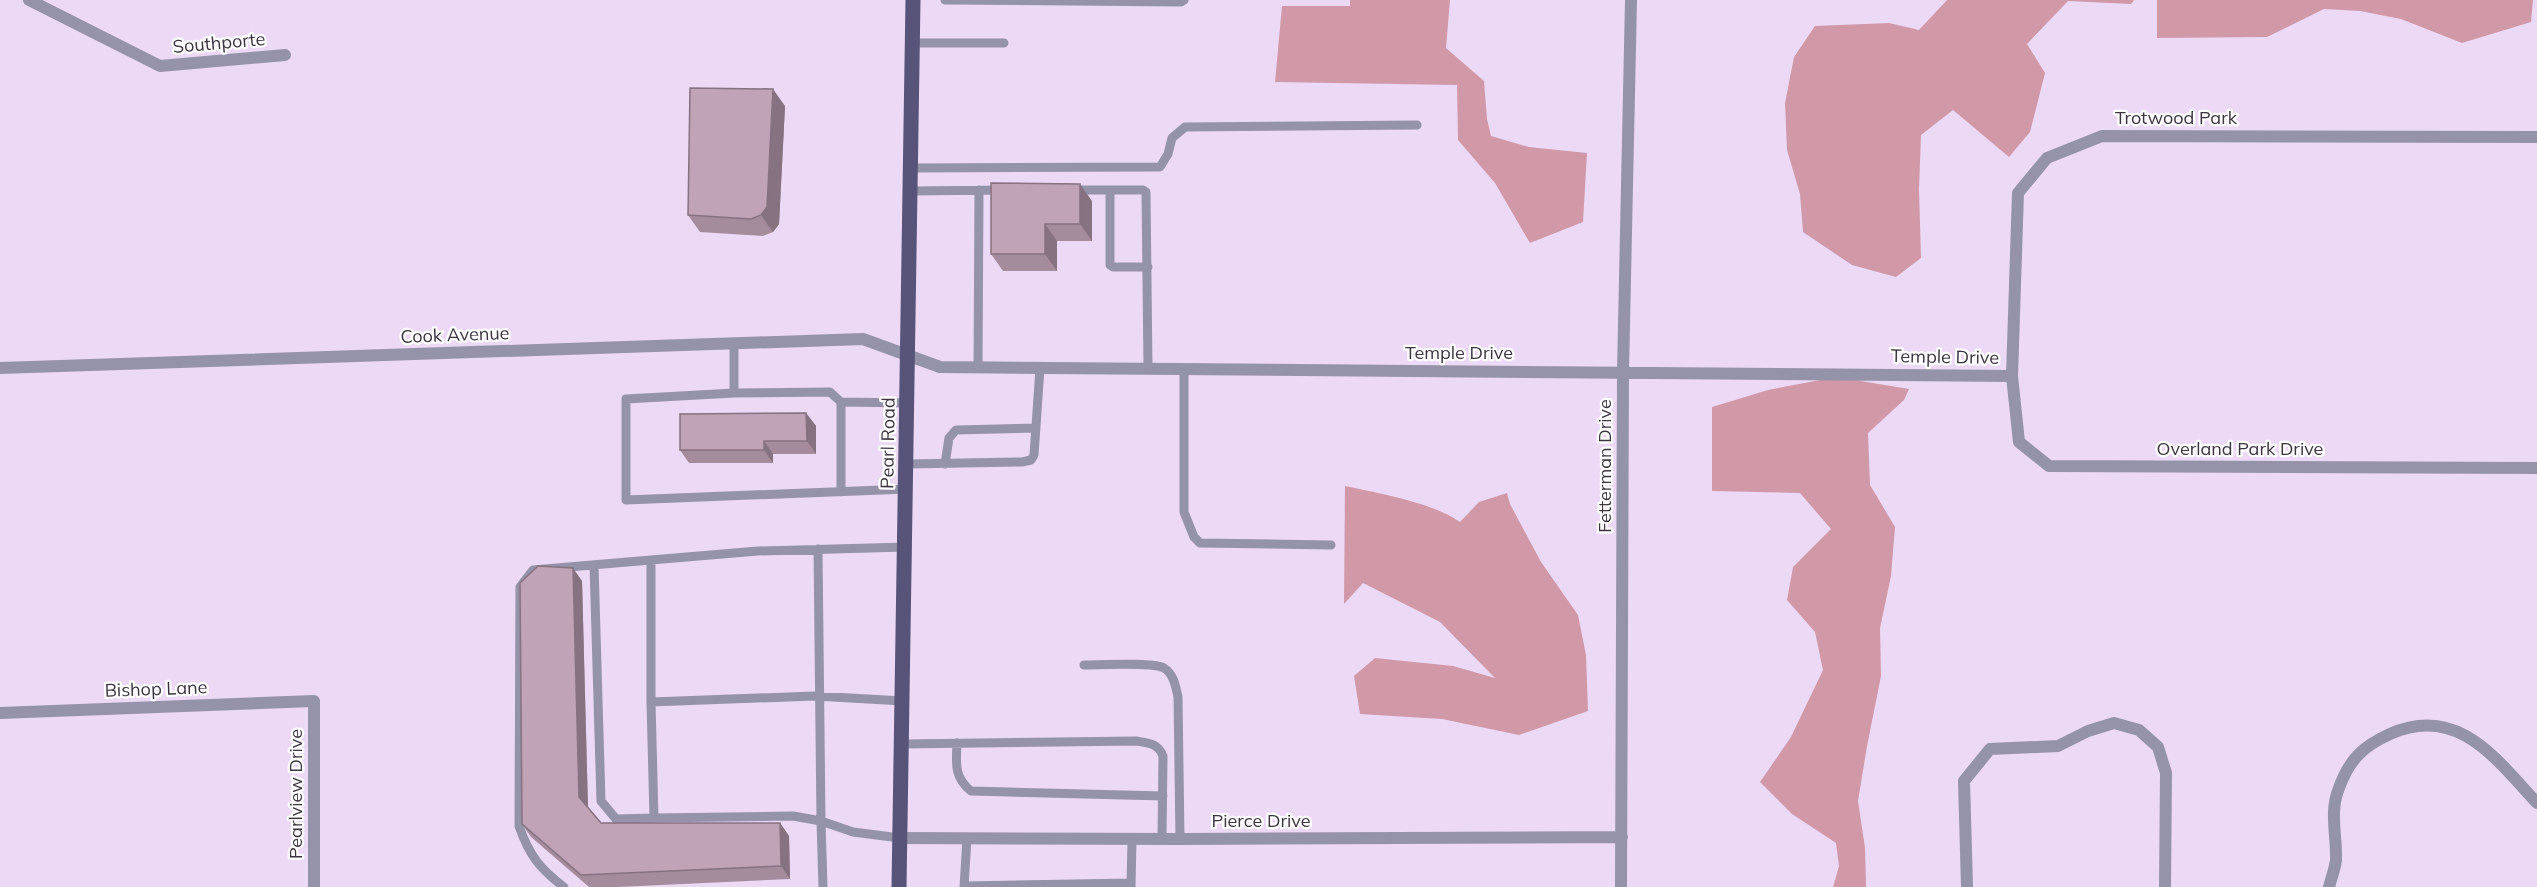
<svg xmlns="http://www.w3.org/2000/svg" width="2537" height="887" viewBox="0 0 2537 887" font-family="Mulish,sans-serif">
  <rect width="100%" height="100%" fill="#ecd9f6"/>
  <!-- forest -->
  <path fill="#d198a8" d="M1350,0h100l-4,48 38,33 3,38 4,17 38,11 58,6 -4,69 -53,21 -35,-60 -37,-43 -1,-55 -182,-3 7,-76h68z
    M1947,0h187l-3,4 -63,-3 -41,43 18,29 -15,59 -21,25 -56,-47 -32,25 -2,54 2,69 -25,19 -44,-12 -49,-33 -3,-38 -13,-44 -2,-47 9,-46 21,-31 74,-3 30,7z
    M2157,0h376l-2,22 -69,21 -61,-24 -41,-8 -36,-2 -57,28 -110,1z
    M1836,377l73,12 -5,11 -36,33 2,52 25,42 -4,49 -11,52 1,48 -14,70 -9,55 7,47 1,39h-33l6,-21 -3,-23 -44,-29 -32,-32 31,-45 32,-67 -8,-38 -28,-32 6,-33 38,-38 -31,-36 -88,-2v-84l56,-17z
    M1345,486c33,7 89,17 115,36l19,-20 28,-9 3,11 31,58 37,53 8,40 2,56 -69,24 -77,-16 -82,-5 -6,-38 21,-18 78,8 42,12 -55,-56 -77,-39 -19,21z"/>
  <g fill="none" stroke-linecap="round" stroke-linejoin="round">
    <!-- service -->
    <path stroke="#9593a9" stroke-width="9" d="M945,0l236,2 3,-2
      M913,43h91
      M912,168l248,-1 8,-13 4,-16 13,-11 232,-2
      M1074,190h69l3,2 2,176
      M1110,190v75l3,2h35
      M912,191l91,-1
      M734,344v49
      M978,367l1,-177
      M1184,369v143l10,25 6,6 131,2
      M841,402v90
      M908,464l114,-2 9,-2 3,-5 6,-87
      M945,464l4,-26 7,-8 80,-2
      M907,489l-281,11v-101l108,-6 96,-1 11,10 68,1
      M594,565l7,236 15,18 38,-1
      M1084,665c16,0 68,-3 80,3 10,6 12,20 14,29l2,142
      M903,701l-88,-5 -164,6v-142l107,-9 148,-4
      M651,702l3,116 139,-2 28,5 -3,-272
      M957,743c-1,20 -3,35 14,48l192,5
      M902,744l234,-3c12,2 22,2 27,15l-1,83
      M964,886l167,-3
      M564,887c-24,-18 -35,-32 -45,-61l1,-239 13,-17 118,-10
      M823,887l-2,-66 32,11 47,6
      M964,887l3,-49
      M1131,887l1,-48"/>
    <!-- minor -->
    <path stroke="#9593a9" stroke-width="12" d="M29,0l131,66 125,-11
      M2537,137l-435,-1 -55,22 -29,35 -6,183 7,66 30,24 488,2
      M0,368l863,-29 77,28 1072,9
      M0,713l314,-12v186
      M900,838l280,1 442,-2
      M1621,887l2,-515 8,-372
      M1967,887l-3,-106 26,-32 68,-3 30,-15 26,-8 25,7 19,17 8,26 -1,114
      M2329,887c2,-8 6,-18 7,-27 1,-24 -7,-48 3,-72 10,-28 24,-42 51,-54 68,-30 106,25 147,69"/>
    <!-- primary -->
    <path stroke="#585378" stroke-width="15" d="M899,887l14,-887"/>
  </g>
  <!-- wall -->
  <path fill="#a58c9d" d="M785,106l-6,118 -6,8 -10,4 -63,-4 -12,-17z
    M991,183l101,18v40h-35v30h-54l-12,-17z
    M806,413l10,13v28h-43v9h-84l-9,-13z
    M582,581l6,227 13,15h179l9,13 1,43 -172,8h-29l-58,-50 -9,-13z"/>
  <!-- shaded-wall -->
  <path fill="#867280" d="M773,89l12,17 -6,118 -6,8 -12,-17z
    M1080,184l12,17v40l-12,-17z
    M1045,224l12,17v30l-12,-17z
    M806,413l10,13v28l-9,-13z
    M764,441l9,13v9l-9,-13z
    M573,568l9,13 6,229 -9,-13z
    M780,823l9,13 1,43 -9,-13z"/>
  <!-- building -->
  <path fill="#c0a3b7" stroke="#867280" stroke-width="1.5" d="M690,88l83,1 -6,118 -6,8 -10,4 -63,-4z
    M991,183l89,1v40h-35v30h-54z
    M806,413l1,28h-43v9h-84v-36z
    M538,566l35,2 6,229 22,26h179l1,43 -200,9 -59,-51 -2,-241z"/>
  <g text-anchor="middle" stroke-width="4.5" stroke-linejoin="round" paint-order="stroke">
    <!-- street labels -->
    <g font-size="18" fill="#3c3540" stroke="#fff">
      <text transform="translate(219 43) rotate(-5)" y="6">Southporte</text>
      <text x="2176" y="124">Trotwood Park</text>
      <text transform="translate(455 335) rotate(-2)" y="6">Cook Avenue</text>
      <text x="1459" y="359">Temple Drive</text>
      <text transform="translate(1945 357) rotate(1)" y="6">Temple Drive</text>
      <text transform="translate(888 443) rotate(-89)" y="6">Pearl Road</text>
      <text x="2240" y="455">Overland Park Drive</text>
      <text transform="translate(1605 466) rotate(-90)" y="6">Fetterman Drive</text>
      <text transform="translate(156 689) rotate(-2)" y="6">Bishop Lane</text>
      <text transform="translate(296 794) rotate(-90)" y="6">Pearlview Drive</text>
      <text x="1261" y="827">Pierce Drive</text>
    </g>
  </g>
</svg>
